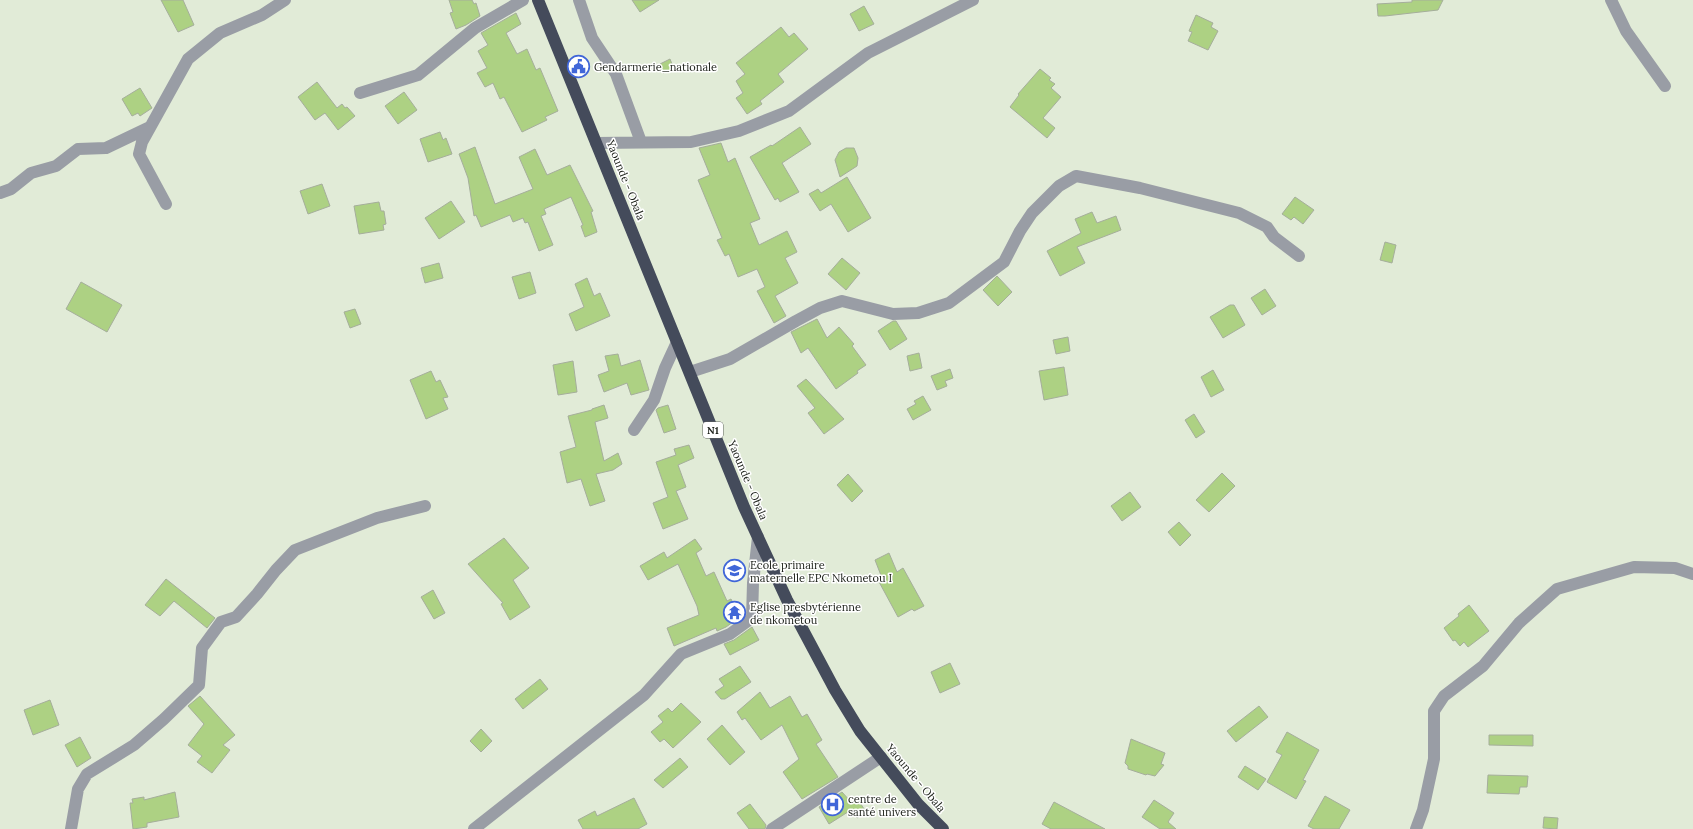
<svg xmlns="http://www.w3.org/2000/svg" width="1693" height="829" viewBox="0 0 1693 829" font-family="Lora,serif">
  <rect width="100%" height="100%" fill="#e1ebd7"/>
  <!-- building -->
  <path fill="#add183" stroke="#a5ae9b" d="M161,0h22l11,25 -16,7z
    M449,0h23l2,4 2,-1 4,13 -14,9 -10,4 -6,-16 3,-1z
    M632,0h27l-19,12z
    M1412,0h31l-5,10 -53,6h-7l-1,-12 35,-2z
    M864,6l10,18 -15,7 -9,-17z
    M516,13l5,11 -15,9 11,21 10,-5 9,21 4,-2 18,43 -13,6 2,3 -25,12 -18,-35 -4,2 -7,-16 -8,4 -8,-14 10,-5 -9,-17 10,-6 -7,-12z
    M1196,15l17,8 -2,4 7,4 -10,19 -20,-9 4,-9 -3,-1z
    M781,27l8,10 5,-4 14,16 -30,25 6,8 -24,19 2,3 -15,10 -11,-16 7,-5 -7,-12 9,-7 -9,-11z
    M670,59l4,10 -11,4 -3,-9z
    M1040,69l11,9 -2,2 6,4 -4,4 10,9 -18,21 12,10 -8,10 -37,-31 9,-12 -1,-1z
    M317,82l20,26 5,-4 3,4 2,-1 8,9 -17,14 -13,-17 -10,7 -17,-23z
    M140,88l12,20 -12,8 -2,-3 -6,3 -10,-17z
    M404,92l13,18 -19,14 -13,-18z
    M800,127l11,17 -29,19 17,29 -19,10 -2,-4 -3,2 -25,-43 21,-12 1,1z
    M440,132l3,8 3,-2 6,16 -24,8 -8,-23z
    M721,143l7,19 7,-4 25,61 -10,4 9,22 28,-14 10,21 -12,6 13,25 -23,13 11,20 -12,7 -17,-32 8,-4 -8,-18 -19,8 -9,-23 -4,2 -8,-16 5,-2 -24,-58 12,-5 -11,-27z
    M475,147l20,57 38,-15 -14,-32 16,-8 12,26 23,-10 23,46 -2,1 6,20 -12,5 -4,-11 2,-1 -12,-28 -27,12 2,5 -5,2 12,29 -14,6 -11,-29 -3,1 -2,-5 -10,4 -3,-7 -29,12 -5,-12 -2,1 -6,-38 -9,-24z
    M846,148h8l4,10 -1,8 -17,11 -5,-17 4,-8z
    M847,177l24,41 -23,14 -17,-28 -11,7 -11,-17 9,-5 3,4z
    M322,184l8,22 -22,8 -8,-23z
    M1295,197l19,13 -11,14 -9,-7 -3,3 -9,-6z
    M451,201l14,21 -26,17 -14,-21z
    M379,202l2,9h3l2,13 -3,1 1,5 -25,4 -5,-28z
    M1092,212l5,11 19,-7 5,14 -44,17 8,16 -25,13 -13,-25 34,-18 -6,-14z
    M1385,242l11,3 -4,18 -12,-3z
    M842,258l18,15 -14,17 -18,-16z
    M439,263l4,15 -18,5 -4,-15z
    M530,272l6,21 -17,6 -7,-22z
    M997,276l15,16 -14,14 -15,-16z
    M587,278l7,18 6,-3 10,23 -34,15 -7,-17 15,-7 -9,-23z
    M81,282l41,23 -15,27 -41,-23z
    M1265,289l11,17 -14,9 -11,-17z
    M1230,305h4l11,20 -22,13 -13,-21z
    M355,309l6,15 -11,4 -6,-16z
    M817,319l10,19 12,-11 15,17 -2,2 14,19 -9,6 1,2 -22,16 -28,-41 -7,5 -10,-21z
    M893,321h3l11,18 -17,11 -12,-19z
    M1068,337l2,14 -14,3 -3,-14z
    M919,353l3,15 -12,3 -3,-15z
    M618,354l3,12 19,-6 9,30 -18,5 -4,-12 -23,9 -6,-17 11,-4 -4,-15z
    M573,361l4,31 -19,3 -5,-30z
    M1064,367l4,28 -24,5 -5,-29z
    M950,369l3,9 -8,3 2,5 -10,4 -6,-14z
    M1213,370l11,20 -13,7 -10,-20z
    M431,371l5,11 4,-2 8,17 -5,1 5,11 -22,10 -16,-39z
    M806,379l38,40 -20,15 -16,-21 7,-5 -18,-22z
    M923,396l8,14 -18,10 -6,-11 9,-5 -2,-3z
    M604,405l4,13 -13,4 9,39 14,-8 4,11 -9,6 -17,4 9,27 -15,5 -9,-27 -14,4 -7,-31 16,-5 -8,-31 24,-6v-1z
    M668,405l8,24 -12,4 -8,-23 2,-2z
    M1194,414l11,18 -9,6 -11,-18z
    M689,445l5,13 -16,7 8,22 -10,4 12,28 -25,10 -10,-26 15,-6 -12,-35 20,-7 -2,-6z
    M1222,473l13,13 -26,26 -13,-12z
    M848,474l15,17 -11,11 -15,-17z
    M1130,492l11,15 -19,14 -11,-15z
    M1179,522l12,13 -11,11 -12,-14z
    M504,538l25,30 -16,12 17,27 -20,13 -9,-16 2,-1 -35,-39z
    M695,539l7,10 -6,4 10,23 8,-4 13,29 4,-2 9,18 -14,10 -9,4 -1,-3 -42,18 -7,-18 32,-13 -2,-9 -19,-42 -30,16 -8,-14 24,-14 3,6z
    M889,553l8,19 6,-4 21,38 -10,5 -2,-2 -14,8 -20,-37 4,-2 -7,-18z
    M166,579l49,39 -8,10 -33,-27 -14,15 -15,-11z
    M433,590l12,23 -11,6 -13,-22z
    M1469,605l20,26 -21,16 -4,-5 -4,4 -5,-6 -2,1 -9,-13 15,-12 -1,-2z
    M752,627l7,13 -29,15 -6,-11 10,-4z
    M950,663l10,21 -20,9 -9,-21z
    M740,666l11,16 -26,17h-4l-6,-7 9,-6 -5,-7z
    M540,679l8,10 -25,20 -8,-10z
    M760,692l10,16 20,-12 12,21 5,-3 15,26 -6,4 22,33 -36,22 -19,-27 16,-13 -17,-34 -21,15 -16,-22 -3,2 -5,-8z
    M200,696l35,39 -12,10 7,5 -18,23 -15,-11 5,-6 -14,-11 16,-21 -16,-18z
    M50,700l9,25 -26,10 -9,-25z
    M681,703l20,19 -28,26 -9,-9 -4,3 -9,-10 12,-10 -5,-6 10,-8 4,4z
    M1259,706l9,11 -32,25 -9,-11z
    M722,725l23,27 -15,13 -23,-26z
    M481,729l11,12 -11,11 -11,-11z
    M1287,732l32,18 -16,30 3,1 -10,18 -29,-17 15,-27 -6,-3z
    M1489,735h44v11l-44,-1z
    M80,737l11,21 -14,9 -12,-22z
    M1131,739l34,14 -4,11 3,1 -9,11 -8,-2 -1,1 -18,-6v-3l-3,-3z
    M680,758l8,9 -25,21 -9,-8z
    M1245,766l21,13 -8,11 -20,-13z
    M1488,775l40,1 -1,11h-7l-1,7 -32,-1z
    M175,792l4,25 -32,6v4l-14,2 -3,-26h3l-1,-4 12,-2v3z
    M842,792l9,10 6,-4 9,14 -9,6 -6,-8 -22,14 -10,-17z
    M1325,796l25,14 -11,19h-25l-6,-3z
    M634,798l13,26 -9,5h-55l-5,-9 17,-9 2,5z
    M1154,800l20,13 -6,9 8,7h-16l-18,-12z
    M1054,802l51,27h-54l-9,-5z
    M750,804l16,21 -1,4h-16l-12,-16z
    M1544,817l14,1 -1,11 -14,-1z"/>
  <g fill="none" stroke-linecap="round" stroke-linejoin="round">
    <!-- minor -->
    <path stroke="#999da5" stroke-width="12" d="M579,0l13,38 24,36 25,68
      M1611,0l15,31 39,55
      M360,93l58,-18 57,-47 48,-28
      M596,143l95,-1 48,-11 50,-20 79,-58 105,-53
      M0,193l11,-4 20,-16 25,-7 22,-17 28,-1 44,-21
      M166,204l-27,-50 3,-12 46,-83 32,-26 42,-18 23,-15
      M690,372l40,-13 66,-38 24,-13 22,-7 51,13 25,-1 31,-10 55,-41 16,-31 12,-18 27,-27 17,-10 64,12 99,25 28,14 7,10 25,19
      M634,430l20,-30 11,-32 12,-26
      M71,829l7,-40 9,-15 47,-29 30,-26 35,-34 3,-37 19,-26 15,-5 21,-23 19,-24 19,-20 82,-32 48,-12
      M474,829l170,-134 37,-41 49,-20 22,-16 1,-35 5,-46
      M772,829l109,-72
      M1416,829l7,-19 11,-51v-48l10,-15 39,-30 36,-43 38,-34 77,-22 41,1 18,6"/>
    <!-- highway -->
    <path stroke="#444b5b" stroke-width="12" d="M538,0l206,507 43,93 48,90 25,41 58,73 25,25"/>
  </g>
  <!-- icons -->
  <defs>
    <symbol id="civic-ring" viewBox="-11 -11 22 22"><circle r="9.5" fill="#fff" stroke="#4066d8" stroke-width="1.5"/><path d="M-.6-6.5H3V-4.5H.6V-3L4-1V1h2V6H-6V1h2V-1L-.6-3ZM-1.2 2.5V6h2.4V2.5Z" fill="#4066d8"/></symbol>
    <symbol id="school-ring" viewBox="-11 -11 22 22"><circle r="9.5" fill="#fff" stroke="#4066d8" stroke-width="1.5"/><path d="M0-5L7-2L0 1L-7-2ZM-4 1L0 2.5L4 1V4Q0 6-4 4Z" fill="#4066d8"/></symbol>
    <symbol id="temple-ring" viewBox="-11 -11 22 22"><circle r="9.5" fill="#fff" stroke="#4066d8" stroke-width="1.5"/><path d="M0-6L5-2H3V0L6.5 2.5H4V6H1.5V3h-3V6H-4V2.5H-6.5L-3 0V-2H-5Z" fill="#4066d8"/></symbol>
    <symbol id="hospital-ring" viewBox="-11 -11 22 22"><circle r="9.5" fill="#fff" stroke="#4066d8" stroke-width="1.5"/><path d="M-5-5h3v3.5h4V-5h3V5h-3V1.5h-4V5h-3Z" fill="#4066d8"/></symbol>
  </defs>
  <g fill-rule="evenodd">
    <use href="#civic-ring" x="566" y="54" width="25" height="25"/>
    <use href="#school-ring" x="722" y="558" width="25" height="25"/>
    <use href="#temple-ring" x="722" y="600" width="25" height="25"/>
    <use href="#hospital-ring" x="820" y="792" width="25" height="25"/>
  </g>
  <g text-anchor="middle" stroke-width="3" stroke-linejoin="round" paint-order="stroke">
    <!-- shield labels -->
    <rect fill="#fff" stroke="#5f625d" stroke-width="1" x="703" y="422" width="20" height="16" rx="3"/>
    <g font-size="10" font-weight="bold" fill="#1a1e17">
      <text x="713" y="434">N1</text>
    </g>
    <!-- poi labels -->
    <g font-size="11" fill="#1a1e17" stroke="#fff" text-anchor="start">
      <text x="594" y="71">Gendarmerie_nationale</text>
      <text x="750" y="569">Ecole primaire<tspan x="750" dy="13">maternelle EPC Nkometou I</tspan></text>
      <text x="750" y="611">Eglise presbytérienne<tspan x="750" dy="13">de nkometou</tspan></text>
      <text x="848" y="803">centre de<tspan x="848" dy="13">santé univers</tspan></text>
    </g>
    <!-- street labels -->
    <g font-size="11" fill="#1a1e17" stroke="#fff">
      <text transform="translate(626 180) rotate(68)" y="4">Yaounde - Obala</text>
      <text transform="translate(748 480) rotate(67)" y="4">Yaounde - Obala</text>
      <text transform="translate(916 778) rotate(50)" y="4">Yaounde - Obala</text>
    </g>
  </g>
</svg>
